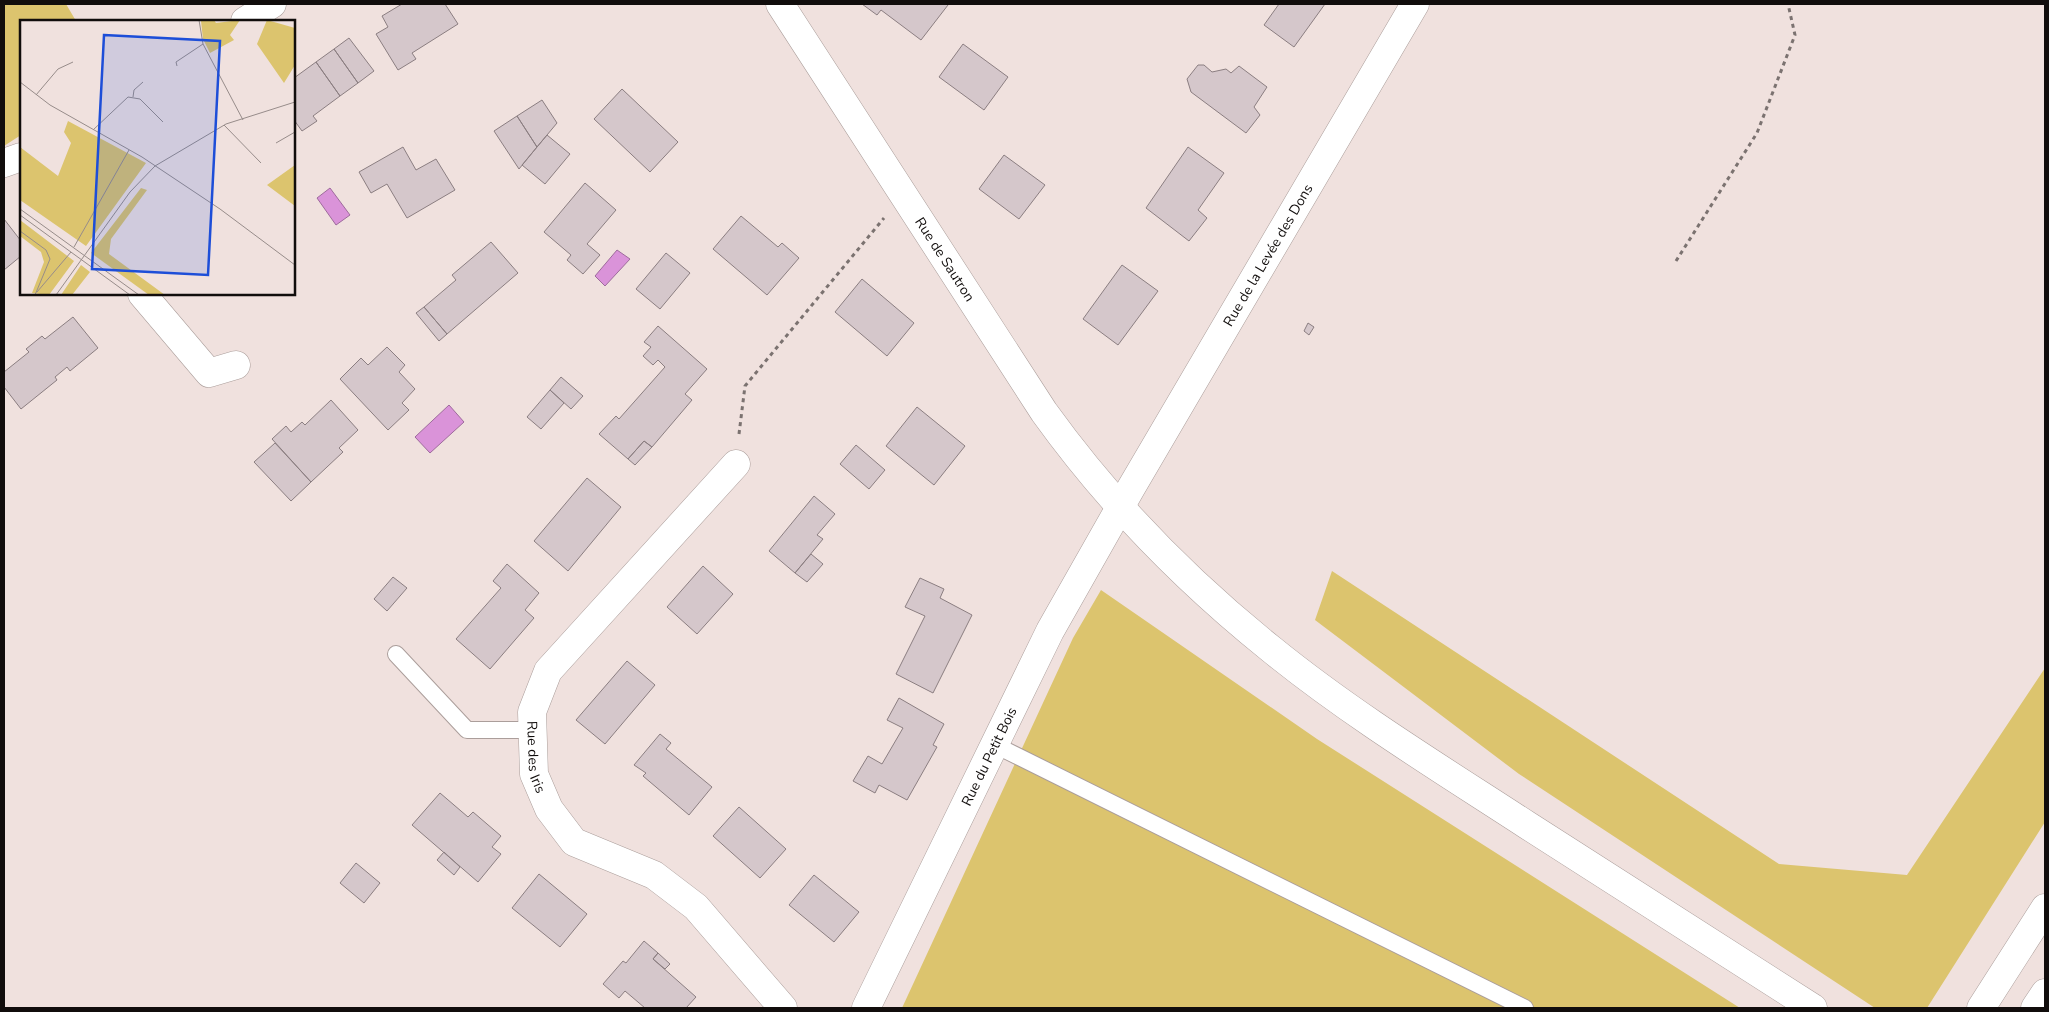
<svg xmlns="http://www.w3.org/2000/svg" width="2049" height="1012" viewBox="0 0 2049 1012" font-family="'Nunito Sans',sans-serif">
  <rect width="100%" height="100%" fill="#f0e1de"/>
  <!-- green -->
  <path fill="#dcc46e" d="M4,4h62l10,17h-55v114l-17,11z
    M1332,571l447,293 128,11 138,-207v154l-118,186h-52l-356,-234 -204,-154z
    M1101,590l216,149 423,269h-838l171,-370z"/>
  <!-- water -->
  <path fill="#da93d9" stroke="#9e6b9c" d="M330,188l20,27 -14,10 -19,-27z
    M617,250l13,9 -25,27 -10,-10z
    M449,405l15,17 -34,31 -15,-16z"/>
  <!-- building -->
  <path fill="#d5c7cb" stroke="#8b7e81" d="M402,4h43l13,20 -46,29 4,6 -18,11 -22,-36 12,-7 -6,-11z
    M862,4h85l1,1 -27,35 -40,-30 -4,5z
    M1279,4h46l-31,43 -30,-22z
    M349,38l25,33 -16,12 -24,-34z
    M963,44l45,33 -24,33 -45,-33z
    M334,49l24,34 -18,13 -24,-34z
    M316,62l24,34 -27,20 4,5 -15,10 -8,-11v-42z
    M1198,65h6l8,7 14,-3 5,4 8,-7 28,21 -13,20 6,8 -14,18 -55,-41 -4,-13z
    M622,89l56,53 -28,30 -56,-53z
    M542,100l15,23 -20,24 -20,-31z
    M517,116l20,31 -18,22 -25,-38z
    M547,135l23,19 -25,30 -23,-19z
    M403,147l13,23 20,-11 19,31 -48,28 -20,-34 -16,9 -12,-21z
    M1188,147l36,26 -26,37 9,8 -18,23 -43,-33z
    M1004,155l41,30 -26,34 -40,-30z
    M585,183l31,27 -29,34 13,11 -17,19 -16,-14 4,-5 -27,-23z
    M741,216l37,31 4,-4 17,15 -32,37 -54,-46z
    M4,219l17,22v15l-17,14z
    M491,242l27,31 -71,61 -23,-27 32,-27 -4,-5z
    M666,253l24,20 -30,36 -24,-20z
    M1122,265l36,26 -40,54 -35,-26z
    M862,279l52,44 -27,33 -52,-44z
    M424,307l23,27 -8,7 -23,-28z
    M73,317l25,31 -28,23 -3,-4 -12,10 2,3 -36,29 -17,-22v-15l25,-20 -3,-3 16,-13 3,3z
    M1308,323l6,4 -5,8 -5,-4z
    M658,326l49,43 -22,25 7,6 -40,47 -8,-6 -16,18 -29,-25 17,-18 3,3 46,-52 -7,-7 -5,5 -10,-9 8,-9 -7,-5z
    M387,347l18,18 -6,7 16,17 -13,14 7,7 -21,20 -48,-51 21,-21 7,7z
    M561,377l22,19 -12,13 -21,-19z
    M550,390l14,13 -23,26 -14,-12z
    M331,400l27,30 -19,18 4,4 -32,30 -39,-43 14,-13 5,6 11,-10 3,3z
    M917,407l48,39 -31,39 -48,-39z
    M644,441l8,6 -17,18 -7,-6z
    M275,443l36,39 -20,19 -37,-39z
    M856,445l29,25 -16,19 -29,-25z
    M587,478l34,29 -53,64 -34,-30z
    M814,496l21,18 -18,21 6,4 -28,34 -26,-22z
    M811,554l12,10 -16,18 -12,-9z
    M507,564l32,29 -14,17 9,8 -44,51 -34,-30 45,-51 -8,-7z
    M703,566l30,28 -36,40 -30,-27z
    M393,577l14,11 -20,23 -13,-12z
    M920,578l24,11 -4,9 32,17 -39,78 -37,-19 29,-58 -20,-9z
    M627,661l28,24 -50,59 -29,-24z
    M899,698l45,26 -11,21 4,2 -30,53 -28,-15 -4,8 -22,-12 15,-25 14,8 21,-36 -16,-8z
    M660,734l11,9 -5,6 46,38 -23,28 -46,-39 3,-3 -12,-8z
    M440,793l28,24 5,-5 28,24 -9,11 9,7 -23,28 -66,-57z
    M739,807l47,42 -26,29 -47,-42z
    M444,852l16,15 -6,8 -17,-15z
    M356,863l24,20 -16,20 -24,-20z
    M539,874l48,40 -27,33 -48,-39z
    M814,875l45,37 -25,30 -45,-37z
    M644,941l14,12 -5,6 43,38 -10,11h-41l-20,-17 -6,7 -16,-14 20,-23 3,2z
    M658,953l12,11 -5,5 -12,-10z"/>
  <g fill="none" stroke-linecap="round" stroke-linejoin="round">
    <defs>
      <path id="service" d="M396,654l71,76h66
        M995,745l530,263"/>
      <g id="minor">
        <path d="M245,21l27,-17"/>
        <path d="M4,163l17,-6"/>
        <path d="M142,294l67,79 27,-8"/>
        <path id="s1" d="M736,464l-188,207 -16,41 2,62 15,35 25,33 80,33 42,32 87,101"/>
        <path id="s2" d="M866,1008l184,-377 81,-143 284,-484"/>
      </g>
      <g id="tertiary">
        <path id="s3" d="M780,4l264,408c64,89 141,168 227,237 80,65 170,120 256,176 96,61 191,122 286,183"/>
      </g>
      <path id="trunk" d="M1981,1008l64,-100
        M2035,1008l10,-15"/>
    </defs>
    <!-- service casing -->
    <use href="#service" stroke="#ab9e9b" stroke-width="18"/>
    <!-- minor casing -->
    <use href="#minor" stroke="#ab9e9b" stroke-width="29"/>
    <!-- tertiary casing -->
    <use href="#tertiary" stroke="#ab9e9b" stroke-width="29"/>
    <!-- trunk casing -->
    <use href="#trunk" stroke="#ab9e9b" stroke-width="29"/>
    <!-- path -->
    <path stroke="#7b7270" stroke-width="3" stroke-dasharray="4 4" stroke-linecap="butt" d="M1676,261l81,-128 38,-98 -7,-31
      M739,434l6,-48 139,-168"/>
    <!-- service -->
    <use href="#service" stroke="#fff" stroke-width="16"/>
    <!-- minor -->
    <use href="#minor" stroke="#fff" stroke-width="28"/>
    <!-- tertiary -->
    <use href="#tertiary" stroke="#fff" stroke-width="28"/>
    <!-- trunk -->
    <use href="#trunk" stroke="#fff" stroke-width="28"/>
  </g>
  <g text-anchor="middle" stroke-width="4" stroke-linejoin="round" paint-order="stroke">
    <!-- street labels -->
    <g font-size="14" fill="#110d0c" stroke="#fdeeeb">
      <text dy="5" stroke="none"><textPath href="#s2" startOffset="854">Rue de la Levée des Dons</textPath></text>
      <text dy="5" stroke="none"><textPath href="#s3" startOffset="304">Rue de Sautron</textPath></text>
      <text dy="5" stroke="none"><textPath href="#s1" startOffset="369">Rue des Iris</textPath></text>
      <text dy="5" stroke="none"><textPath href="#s2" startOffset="280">Rue du Petit Bois</textPath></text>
    </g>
  </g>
  <!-- overview -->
  <g transform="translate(20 20)">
    <rect width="275" height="275" fill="#f0e1de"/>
    <path d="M194,0l2,3 24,-3 -10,15 4,5 -24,13 -7,-14 -2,-18zM247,0l28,8v37l-11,18 -27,-39zM48,101l78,42 -60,83 -66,-46v-53l38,29 13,-33 -7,-11zM275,145v41l-28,-21zM121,168l6,2 -36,49 -2,15 56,41h-16l-58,-42zM0,200l54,41 -25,34 -17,-2 12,-31 -3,-10 -21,-16zM61,245l9,7 -18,23h-11z" fill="#dcc46e"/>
    <path fill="none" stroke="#978c8a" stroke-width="1" d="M179,0l4,24 40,76M157,46l-1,-4 27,-18M0,62l30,23 92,52 78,52 75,56M16,75l22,-26 15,-7M113,77l1,-7 9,-8M204,105l37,38M73,110l35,-33 12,2 23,23M256,123l19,-11M0,189l119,86M0,195l110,80M0,211l26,19 4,9 -15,36M54,227l55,-97M17,272l34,-40M36,275l74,-103 25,-26 71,-42 69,-22"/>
    <path fill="#1d4ed8" fill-opacity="0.15" stroke="#1d4ed8" stroke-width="2.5" d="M84,15l116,6 -12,234 -116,-6z"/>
    <rect width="275" height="275" fill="none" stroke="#110d0c" stroke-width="2.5"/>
  </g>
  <!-- border -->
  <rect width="2049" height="1012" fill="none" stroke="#110d0c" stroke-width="10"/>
</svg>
